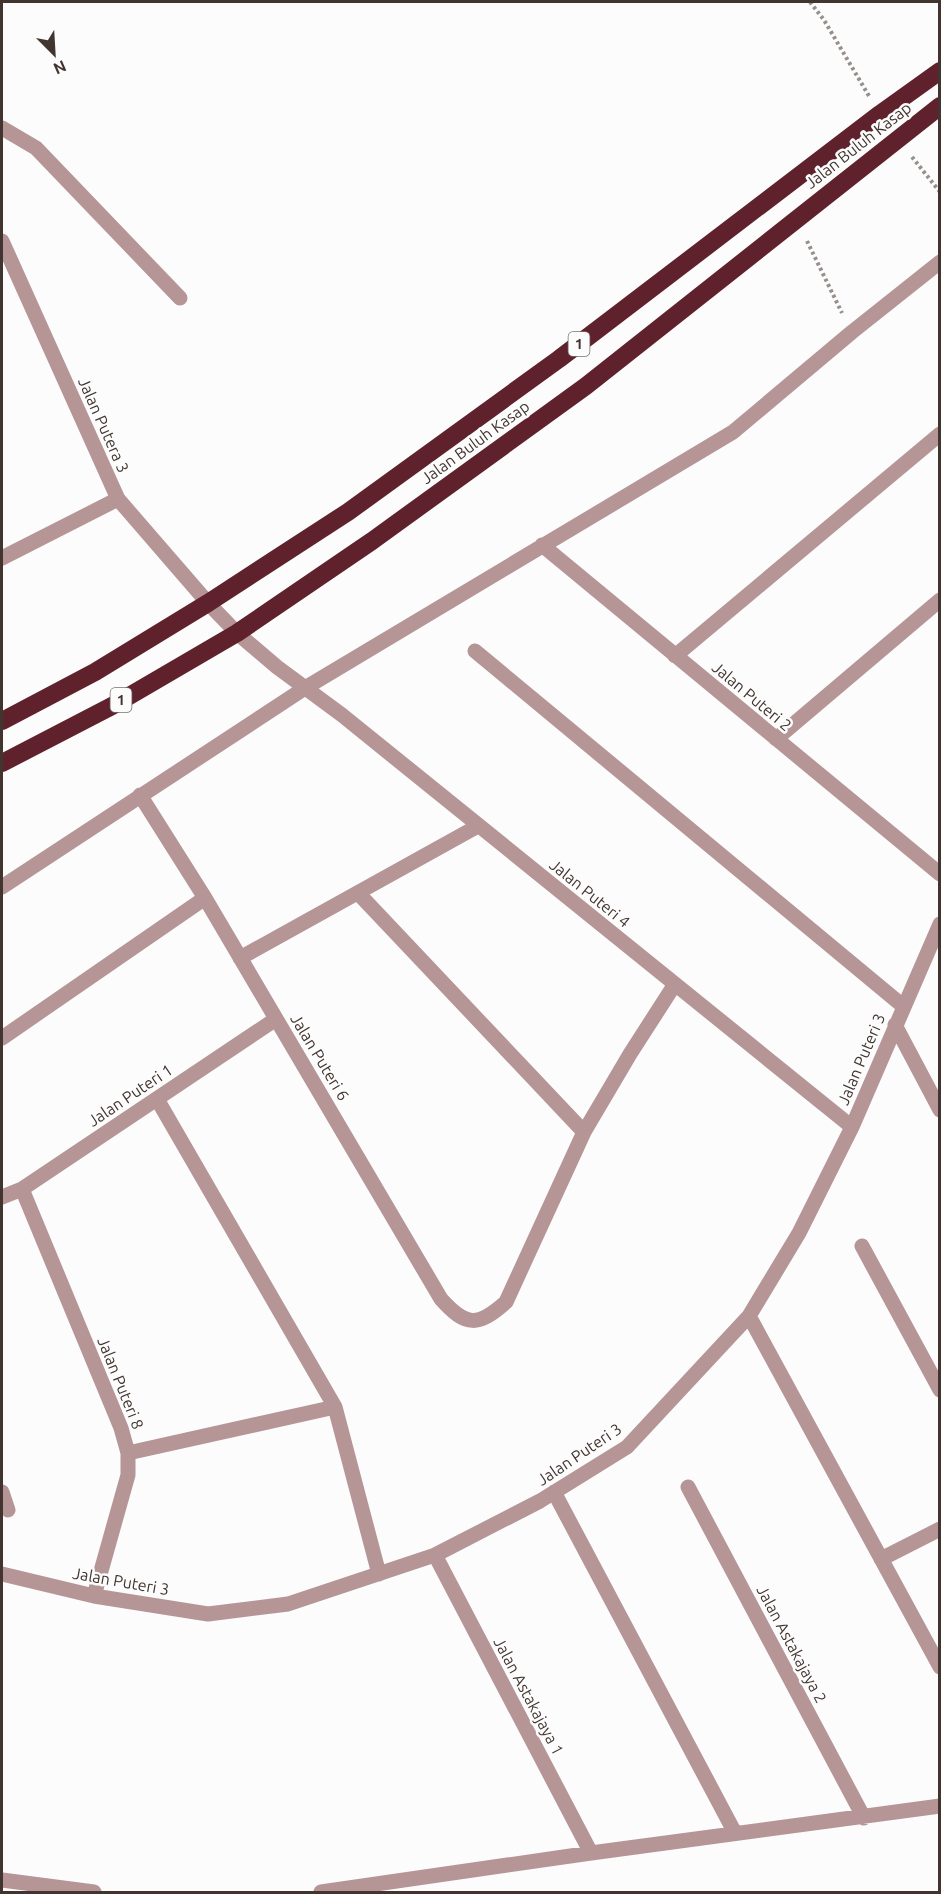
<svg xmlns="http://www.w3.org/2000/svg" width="941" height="1894" viewBox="0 0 941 1894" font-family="Ubuntu,sans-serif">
  <rect width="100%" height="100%" fill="#fcfcfc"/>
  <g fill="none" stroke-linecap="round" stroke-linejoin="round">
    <!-- path -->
    <path stroke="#968f8c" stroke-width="4" stroke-dasharray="3 3" stroke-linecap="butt" d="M810,2l14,18 45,76
      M912,157l28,35
      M807,241l35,72"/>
    <!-- minor -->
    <path stroke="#b69597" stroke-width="15" d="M2,128l34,20 144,150
      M2,241l116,258 90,104 29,30 40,34 65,48 510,412
      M542,545l398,329
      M2,558l116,-59
      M475,651l428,355
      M675,656l265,-222
      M776,739l164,-139
      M140,795l65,103 236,401c25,28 37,28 65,3l78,-170 46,-78 45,-70
      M2,887l303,-199 428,-256 119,-100 88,-70
      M358,893l226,239
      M240,958l238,-132
      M895,1025l45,85
      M2,1038l203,-140
      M157,1099l178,308 44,167
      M22,1189l99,239 7,25v22l-34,121
      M2,1197l20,-8 254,-170
      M862,1246l78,144
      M749,1316l191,351
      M128,1453l207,-46
      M688,1487l176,331
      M2,1492l6,18
      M554,1492l181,341
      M435,1555l156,298
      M881,1559l59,-30
      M2,1574l92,22 114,18 80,-10 147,-49 105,-54 87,-54 122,-131 50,-83 53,-106 88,-203
      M2,1880l92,12
      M321,1892l270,-39 349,-47"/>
    <!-- highway -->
    <path stroke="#5f222c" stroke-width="18" d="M2,721l93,-49 113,-69 140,-91 211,-153 321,-245 60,-43
      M2,763l110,-57 125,-73 135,-92 214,-155 354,-280"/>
  </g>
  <g text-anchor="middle" stroke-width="5" stroke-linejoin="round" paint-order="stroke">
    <!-- shield labels -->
    <g fill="#fcfcfc" stroke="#7a716d" stroke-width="1.5">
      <rect x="568.5" y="332" width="21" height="24" rx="4.5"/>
      <rect x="110.5" y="688" width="21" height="24" rx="4.5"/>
    </g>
    <g font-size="15" font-weight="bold" fill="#423530">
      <text x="579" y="349">1</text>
      <text x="121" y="705">1</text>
    </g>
    <!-- street labels -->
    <g font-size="16" fill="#423530" stroke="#fcfcfc">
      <text transform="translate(858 145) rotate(-38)" y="6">Jalan Buluh Kasap</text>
      <text transform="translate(104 425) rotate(66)" y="6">Jalan Putera 3</text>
      <text transform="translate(475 442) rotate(-36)" y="6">Jalan Buluh Kasap</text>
      <text transform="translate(752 696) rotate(40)" y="6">Jalan Puteri 2</text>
      <text transform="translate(590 893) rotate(39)" y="6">Jalan Puteri 4</text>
      <text transform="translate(320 1057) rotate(59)" y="6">Jalan Puteri 6</text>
      <text transform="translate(861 1059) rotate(-67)" y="6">Jalan Puteri 3</text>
      <text transform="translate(130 1095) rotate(-34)" y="6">Jalan Puteri 1</text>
      <text transform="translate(121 1383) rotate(68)" y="6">Jalan Puteri 8</text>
      <text transform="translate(579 1454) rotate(-34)" y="6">Jalan Puteri 3</text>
      <text transform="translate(121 1581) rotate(10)" y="6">Jalan Puteri 3</text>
      <text transform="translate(792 1644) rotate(62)" y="6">Jalan Astakajaya 2</text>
      <text transform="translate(529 1696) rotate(62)" y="6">Jalan Astakajaya 1</text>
    </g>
  </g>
  <!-- border -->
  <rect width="941" height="1894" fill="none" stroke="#423530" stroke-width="6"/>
  <!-- north arrow -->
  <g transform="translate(54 54) rotate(156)" stroke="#fcfcfc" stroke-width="4.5" paint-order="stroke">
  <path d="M0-4.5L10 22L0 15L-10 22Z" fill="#423530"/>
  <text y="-9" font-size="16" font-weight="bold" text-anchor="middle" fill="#423530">N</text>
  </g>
</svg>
